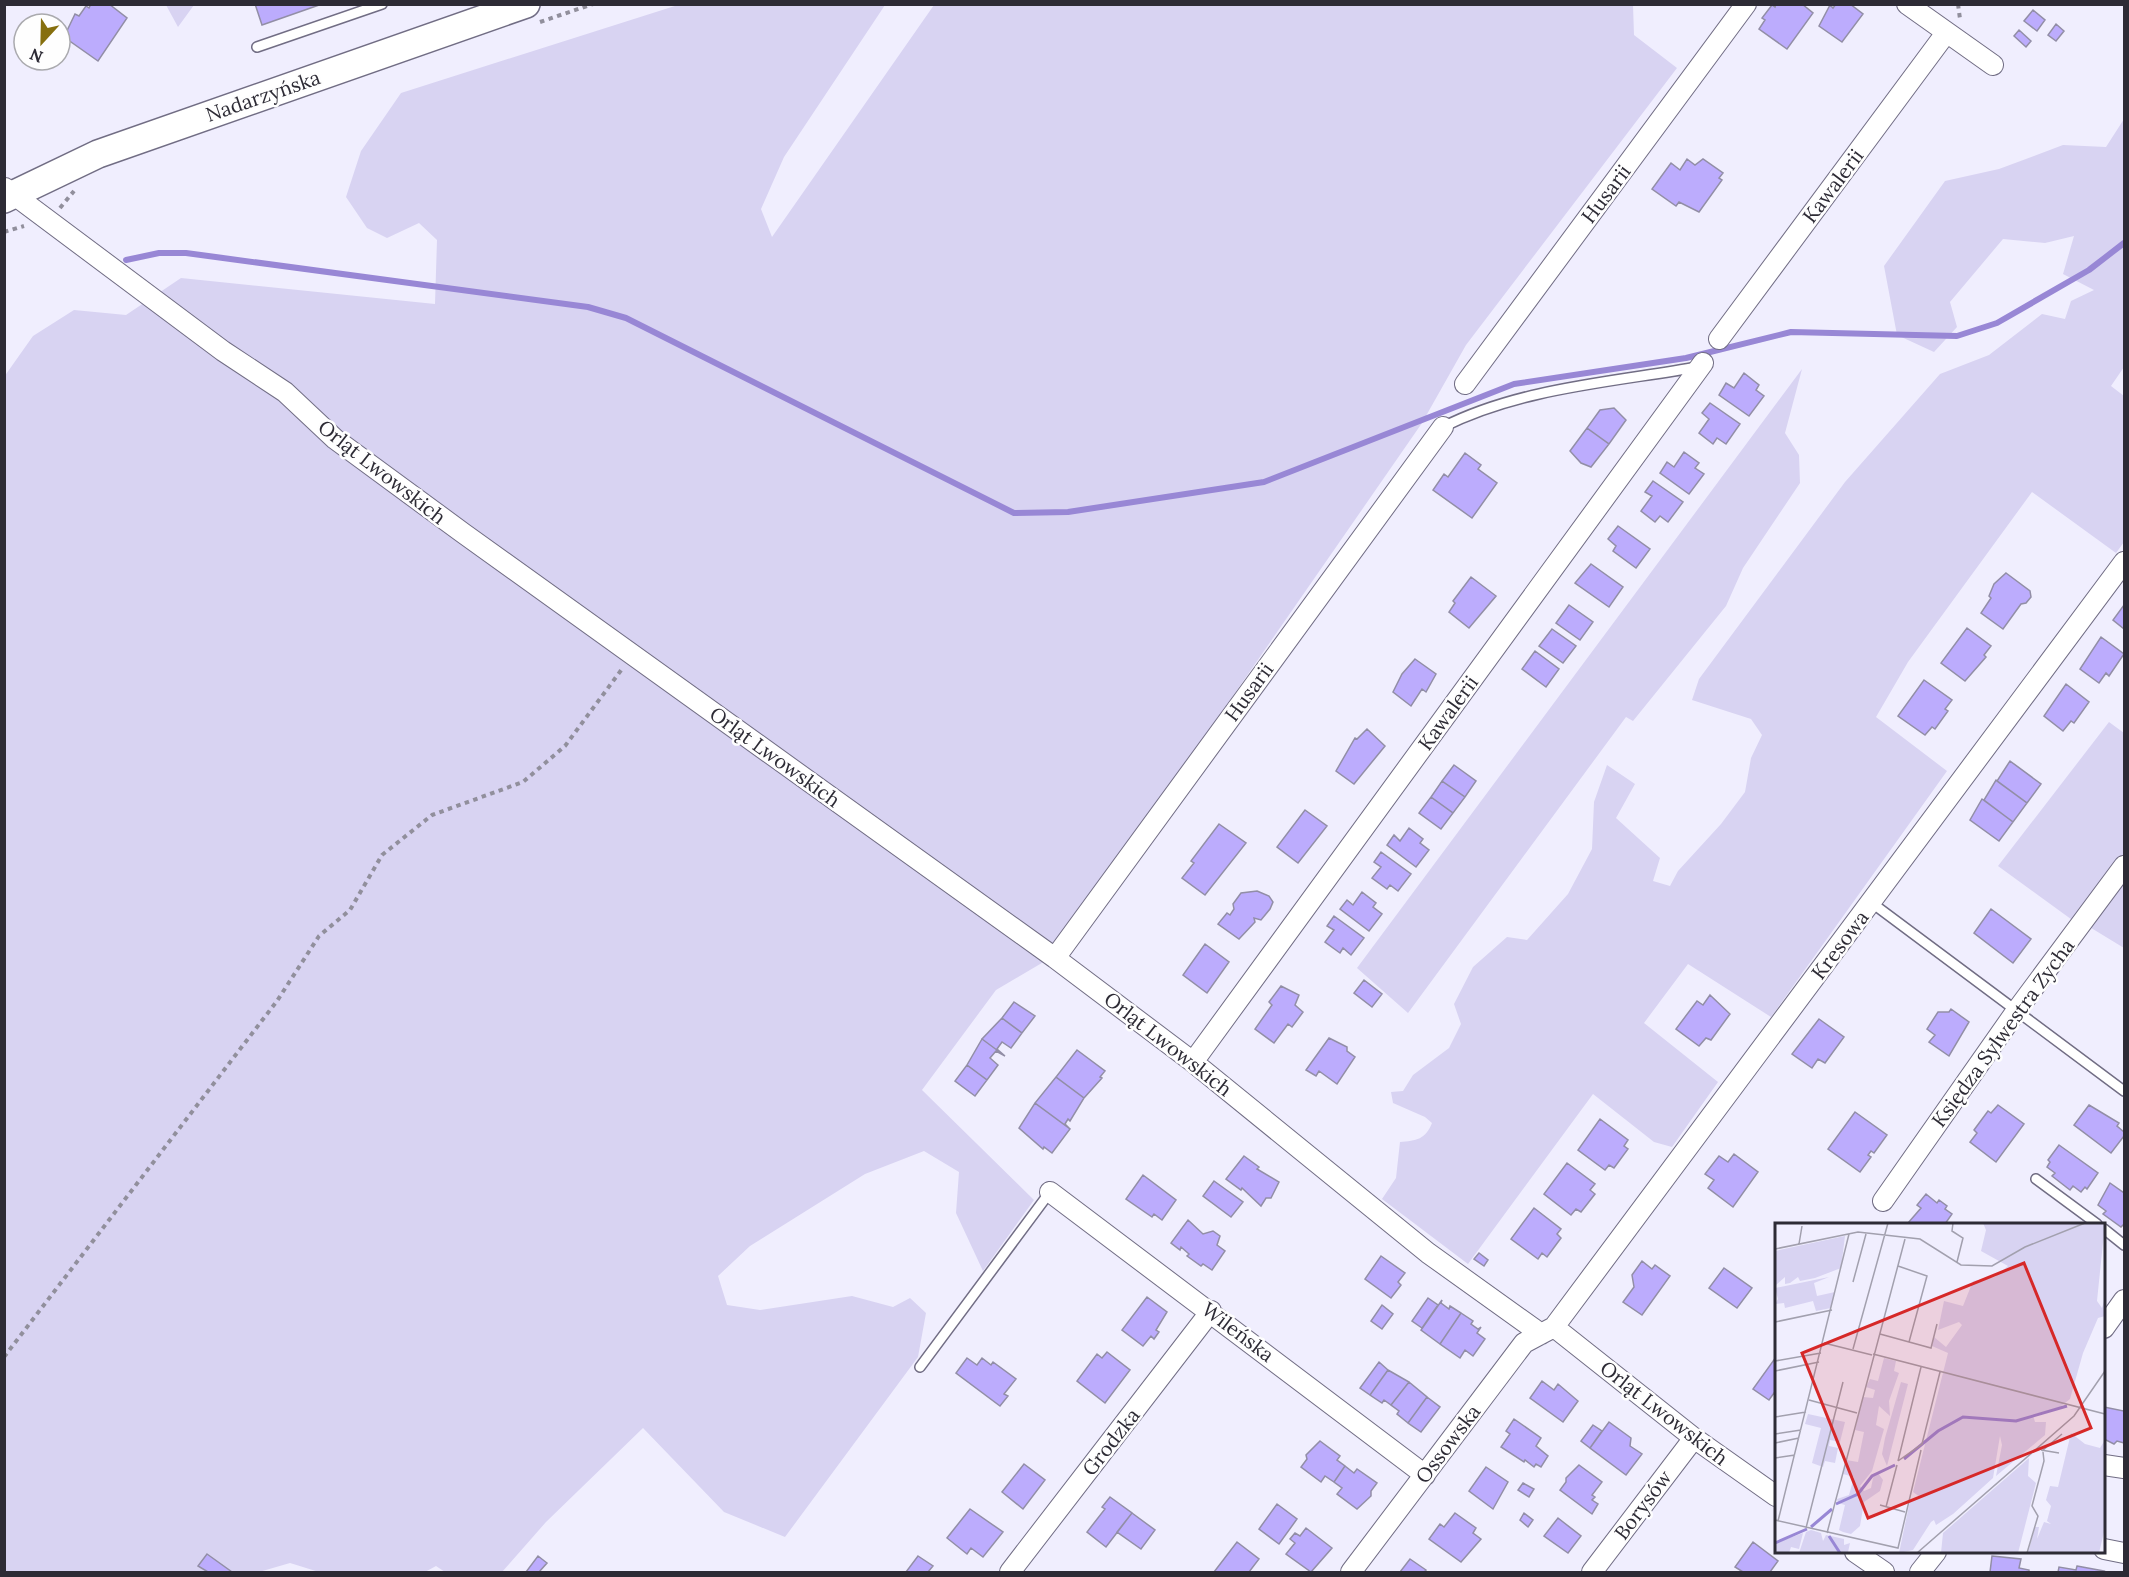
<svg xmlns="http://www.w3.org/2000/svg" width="2129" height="1577" viewBox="0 0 2129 1577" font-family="Lora,serif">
  <rect width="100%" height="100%" fill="#f0eefe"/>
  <!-- green -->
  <path fill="#d8d3f2" d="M166,5h28l-16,22z
    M678,5h207l-101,152 -23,52 11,28 162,-232h699l1,30 43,33 -211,277 -44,78 -370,534 -56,33 -74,100 112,110 -51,71 -27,-58 3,-41 -35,-21 -59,23 -115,72 -32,30 9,29 33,5 92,-14 41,11 17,-9 16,15 -8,44 -133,180 -61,-25 -81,-84 -97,94 -44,50h-57l-9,-6 -11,6h-106l-29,-9 -31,9h-254l-1,-1195 29,-41 41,-26 52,5 55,-37 254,26 2,-64 -18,-17 -32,15 -20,-10 -21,-31 15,-46 40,-58z
    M2124,119v248l-13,19 13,10v146l-8,11 -84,-61 -124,170 -32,55 71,54 -176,246 -83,-53 -44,59 74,59 -46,65 -18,-5 -61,-48 -125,170 -86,-65 14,-21 4,-36c16,-1 26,-3 32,-19l-7,-6 -32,-14 -2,-11 12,-1 10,-16 36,-27 12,-24 -7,-20 19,-37 34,-30 20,3 41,-46 24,-45 2,-47 13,-37 28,19 -19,34 44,40 -7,23 17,5 8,-15 43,-47 24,-32 6,-34 11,-23 -11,-16 -59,-19 7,-21 146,-197 95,-108 49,-19 53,-41 23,5 6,-18 23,-11 -31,-16 11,-38 -29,7 -42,-4 -53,63 7,25 -23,25 -37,-17 -13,-69 61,-85 54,-12 64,-24 43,2z
    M1802,369l-17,64 14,22 1,28 -57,85 -17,38 -93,115 -7,-4 -218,296 -51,-45z
    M2109,722l15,11v215l-41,-25 -8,-1 -77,-56z"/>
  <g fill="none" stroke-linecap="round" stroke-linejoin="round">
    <!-- stream -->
    <path stroke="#9887d5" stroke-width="6" d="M126,260l33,-7h27l402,54 38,11 388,195 54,-1 196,-30 250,-98 172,-26 105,-26 166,4 40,-13 92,-53 35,-27"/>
  </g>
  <!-- building -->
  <path fill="#bcacfd" stroke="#928ea6" stroke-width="1.5" d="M91,4h18l18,14 -29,43 -34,-24 11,-23 4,2 7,-10 3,2z
    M255,4h67l-60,21z
    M1776,4h26l11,9 -26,36 -28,-20 6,-9 -3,-2 10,-13 3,2z
    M1836,4h14l13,10 -21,28 -23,-16 11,-21 3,3z
    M2033,10l12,10 -8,11 -13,-10z
    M2056,24l8,7 -8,10 -8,-6z
    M2019,30l12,11 -5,6 -12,-11z
    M1687,159l8,6 8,-6 20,14 -4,5 3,2 -23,32 -20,-10 -3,4 -24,-17 19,-26 9,7z
    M1744,373l15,12 -3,5 8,6 -15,20 -30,-21 7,-12 8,5z
    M1710,403l30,21 -14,20 -9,-6 -4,6 -14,-11 10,-14 -7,-6z
    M1614,408l12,12 -17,24 -22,-16 13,-18z
    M1587,428l22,16 -18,23 -10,-4 -11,-12z
    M1684,452l15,11 -4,5 9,6 -15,20 -29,-21 7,-11 7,5z
    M1465,453l16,12 -3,4 19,14 -25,35 -39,-28 11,-16 4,3z
    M1653,481l30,21 -15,20 -8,-6 -5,6 -14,-11 11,-15 -7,-4z
    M1618,526l32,23 -14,19 -23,-17 3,-5 -8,-7z
    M1591,564l32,23 -14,20 -34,-24z
    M2006,573l24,18 1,6 -5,6 -5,1 -18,25 -22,-16 10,-15 -2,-2 5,-12z
    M1471,577l25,19 -27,32 -20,-16 6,-9 -2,-2z
    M1569,605l24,17 -13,18 -24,-17z
    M2124,605v24l-11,-9z
    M1967,628l24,18 -7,9 2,2 -21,24 -24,-18z
    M1552,629l24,17 -13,17 -24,-17z
    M2101,637l23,17 -15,22 -3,-3 -7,10 -19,-14z
    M1535,651l24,18 -13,18 -24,-18z
    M1415,659l21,15 -10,18 -4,-3 -11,17 -18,-14 9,-18z
    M1924,680l28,20 -7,9 3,2 -13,18 -3,-2 -7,8 -27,-19z
    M2066,684l23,18 -15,21 -3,-2 -8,10 -19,-15z
    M1367,729l18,17 -31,38 -18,-13 19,-33 2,1z
    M2010,761l31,23 -14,19 -30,-22z
    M1454,765l22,16 -11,16 -23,-16z
    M1996,780l31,23 -14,19 -29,-22z
    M1442,781l23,16 -12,16 -22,-16z
    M1431,797l22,16 -12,16 -22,-16z
    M1982,799l31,23 -14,19 -29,-21z
    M1305,810l22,16 -29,37 -21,-16z
    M1219,824l27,19 -41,52 -23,-17 12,-15 -3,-2z
    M1409,828l14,11 -3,4 9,7 -13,17 -29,-22 7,-10 6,6z
    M1381,852l30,22 -13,17 -8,-6 -3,4 -15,-11 9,-11 -7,-5z
    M1257,891l12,5 4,6 -3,7 -9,11 -7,-2 1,4 -16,17 -21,-15 9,-11 3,2 4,-6 -1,-5 8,-11z
    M1362,892l14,11 -3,4 9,7 -13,17 -29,-22 7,-9 6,5z
    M1991,909l40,30 -18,24 -39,-30z
    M1334,916l30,22 -13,17 -8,-7 -3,5 -15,-11 9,-12 -7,-4z
    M1205,944l24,18 -22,31 -24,-18z
    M1364,980l18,14 -10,13 -18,-14z
    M1281,986l18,9 -4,10 8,7 -11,15 -4,-3 -14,19 -19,-14 17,-24 -3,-3z
    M1710,995l20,19 -19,26 -5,-2 -7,8 -23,-17 21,-28 6,4z
    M1014,1002l21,14 -13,17 -20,-15z
    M1951,1009l18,13 -20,34 -20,-14 6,-7 -8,-6 11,-17h11z
    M1002,1018l20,15 -11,15 -9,-6 -5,7 8,7 -23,-17z
    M1819,1019l25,18 -19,26 -7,-4 -6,9 -20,-14z
    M1329,1038l18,9v4l8,6 -18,27 -18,-13 -3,5 -10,-6z
    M982,1039l23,17 -9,-5 -6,7 8,7 -11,15 -20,-15z
    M1077,1050l28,21 -5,6 2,1 -18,20 -28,-21z
    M967,1065l20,15 -12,16 -20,-15z
    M1056,1077l28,21 -14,23 -2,-2 -3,5 5,5 -35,-26z
    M1035,1103l35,26 -18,24 -8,-6 -1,2 -24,-21z
    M1998,1105l26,19 -28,38 -26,-20 7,-9 -3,-3 14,-19 3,2z
    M2089,1105l30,18 -2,3 7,6v4l-13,17 -37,-28z
    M1855,1112l32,23 -13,18 -3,-2 -3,4 3,2 -11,15 -32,-23z
    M1600,1119l28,21 -4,6 4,3 -14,19 -5,-3 -4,5 -27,-20z
    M2059,1145l39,28 -11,16 -2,-2 -4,5 -8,-6 -3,4 -18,-14 3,-3 -8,-6 3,-5 -2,-2z
    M1734,1154l24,18 -25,35 -25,-19 6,-8 -9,-6 14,-18 9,6z
    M1244,1156l15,11 -2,2 22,13 -8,16h-5l-5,8 -19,-18 -1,2 -15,-11z
    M1567,1163l28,21 -5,6 5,4 -14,18 -5,-3 -5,6 -27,-21z
    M1143,1175l33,25 -14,20 -8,-6 -2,3 -26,-18z
    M1214,1181l29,21 -12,15 -28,-21z
    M2110,1183l14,10v31l-3,3 -18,-13 3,-3 -8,-6z
    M1926,1194l11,9 2,-3 8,6 -2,3 7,5 -7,10 -37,-1 13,-15 -4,-3z
    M1534,1208l27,21 -4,5 4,4 -14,19 -5,-4 -4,6 -27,-20z
    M1188,1220l15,14 10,-3 7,5 -3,9 8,6 -13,19 -9,-6 -2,2 -14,-10 2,-2 -8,-7 -1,3 -9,-7z
    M1479,1253l9,7 -4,6 -10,-7z
    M1381,1256l24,17 -7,9 3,3 -10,13 -26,-19z
    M1642,1261l10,8 3,-4 15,11 -28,39 -19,-13 11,-15 -2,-12z
    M1724,1268l28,20 -15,20 -28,-20z
    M1147,1297l20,15 -11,18 3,2 -5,7 -3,-3 -8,10 -21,-16z
    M1428,1298l10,7 -16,23 -10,-7z
    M1442,1300l-1,3 8,6 1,-3 11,7 -21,31 -19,-14z
    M1382,1305l11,9 -11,15 -11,-8z
    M1461,1313l12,8 -2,3 7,5 3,-2 -4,6 8,6 -12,17 -8,-6 -5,8 -20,-14z
    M1107,1352l23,18 -25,33 -28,-22 20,-27 5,4z
    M1776,1357v37l-2,-1 -5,7 -16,-11z
    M967,1358l10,7 5,-7 9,7 2,-3 23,17 -12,15 4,2 -8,10 -44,-33z
    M1379,1362l9,8 -18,25 -10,-7z
    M1388,1370l21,12 -18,23 -7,-5 -2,3 -12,-8z
    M1542,1381l12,9 4,-6 20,17 -15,21 -33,-24z
    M1409,1382l18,15 -19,26 -11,-9 2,-3 -8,-6z
    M1427,1397l13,10 -19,25 -13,-9z
    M2104,1407l20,4v32l-7,-2 -3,3 -10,-5z
    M1514,1419l27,19 -5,8 12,10 -7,11 -5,-3 -2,3 -9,-7 -1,2 -23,-15 9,-13 -4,-3z
    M1609,1422l22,16 -1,8 12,8 -16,21 -36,-27z
    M1593,1425l9,6 -12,17 -9,-7z
    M1320,1441l20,15 -3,4 8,6 -11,16 -9,-6 -4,6 -20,-15 6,-8 -1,-4z
    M1024,1464l21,16 -22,29 -21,-17z
    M1579,1465l23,17 -10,13 3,2 -3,3 6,4 -6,10 -32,-24 6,-8v-4z
    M1345,1466l9,7 3,-4 20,14 -6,8v5l-14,13 -20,-15 5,-6 -8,-6z
    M1486,1467l22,15 -15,27 -24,-18z
    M1523,1483l11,6 -5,8 -11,-7z
    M1110,1497l22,16 -26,34 -19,-15 18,-23 -3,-2z
    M1277,1504l20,15 -18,25 -20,-15z
    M970,1509l33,23 -20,25 -12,-9 -4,6 -20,-16z
    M1132,1513l23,17 -14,19 -24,-17z
    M1455,1513l21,15 -3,5 8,6 -20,23 -32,-23 11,-15 4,3z
    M1524,1513l9,7 -5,7 -8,-7z
    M1558,1518l23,18 -13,17 -24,-17z
    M1306,1528l26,20 -21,24 -25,-18 9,-11 -5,-4 5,-6 5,3z
    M1237,1542l22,17 -10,13h-35z
    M1753,1542l25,19 -8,11h-27l-8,-5z
    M207,1554l25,18h-24l-10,-6z
    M538,1556l9,7 -8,9h-13z
    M918,1556l15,10 -5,6h-22z
    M1992,1556l29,3 -2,9 10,2v2h-39z
    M1410,1559l16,11 -2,2h-24z
    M2077,1566l27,5 -1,1h-45l1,-5 17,3z"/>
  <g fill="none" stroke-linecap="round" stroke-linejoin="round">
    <defs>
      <path id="lane" d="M257,47l125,-43
        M1443,427c77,-39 170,-45 255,-60
        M1872,903l252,188
        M2036,1179l61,45
        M2104,1229l20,16
        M920,1367l130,-175"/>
      <path id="street" d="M1907,4l86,61
        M5,188l218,163 62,41 50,47 128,94 592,425 138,104 235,191 113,81
        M1719,339l227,-306
        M1465,384l281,-380
        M1055,958l388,-531
        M1193,1062l510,-699
        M1050,1192l375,283
        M1883,1201l134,-191 107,-144
        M1554,1327l140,111 82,58
        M2104,1328l20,-28
        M2104,1465l20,3
        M2104,1549l20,4
        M1855,1552l29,20
        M1010,1572l201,-261
        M1351,1572l173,-229 30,-16 570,-765
        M1592,1572l102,-134
        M1920,1572l16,-20"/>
      <path id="secondary" d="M4,199l94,-45 428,-150"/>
    </defs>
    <!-- lane casing -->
    <use href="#lane" stroke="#716d84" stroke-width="12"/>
    <!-- street casing -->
    <use href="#street" stroke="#716d84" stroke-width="22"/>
    <!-- secondary casing -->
    <use href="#secondary" stroke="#716d84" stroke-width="30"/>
    <!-- path -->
    <path stroke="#918f9c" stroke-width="4" stroke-dasharray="4.5 4.5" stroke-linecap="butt" d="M1958,4l2,15
      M540,22l53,-18
      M60,208l14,-17
      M4,232l20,-6
      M4,1357l273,-356 42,-65 31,-26 32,-55 50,-40 91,-33 42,-36 57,-77"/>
    <!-- lane -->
    <use href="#lane" stroke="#fff" stroke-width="9"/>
    <!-- street -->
    <use href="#street" stroke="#fff" stroke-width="20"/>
    <!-- secondary -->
    <use href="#secondary" stroke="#fff" stroke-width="27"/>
  </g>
  <g text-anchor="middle" stroke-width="5" stroke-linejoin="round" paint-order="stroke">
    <!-- street labels -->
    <g font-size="20" fill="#2d2b35" stroke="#fefefe">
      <text transform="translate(263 96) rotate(-19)" y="7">Nadarzyńska</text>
      <text transform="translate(1833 186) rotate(-53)" y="7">Kawalerii</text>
      <text transform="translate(1606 194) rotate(-53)" y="7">Husarii</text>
      <text transform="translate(382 472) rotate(38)" y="7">Orląt Lwowskich</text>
      <text transform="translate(1249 692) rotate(-54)" y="7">Husarii</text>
      <text transform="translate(1448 713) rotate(-54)" y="7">Kawalerii</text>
      <text transform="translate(775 757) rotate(36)" y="7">Orląt Lwowskich</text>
      <text transform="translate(1840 945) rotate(-53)" y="7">Kresowa</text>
      <text transform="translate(2003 1033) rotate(-54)" y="7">Księdza Sylwestra Zycha</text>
      <text transform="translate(1168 1044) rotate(38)" y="7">Orląt Lwowskich</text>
      <text transform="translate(1238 1332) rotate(37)" y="7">Wileńska</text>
      <text transform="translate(1664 1413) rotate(38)" y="7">Orląt Lwowskich</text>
      <text transform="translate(1111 1442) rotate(-52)" y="7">Grodzka</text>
      <text transform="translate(1448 1444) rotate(-53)" y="7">Ossowska</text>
      <text transform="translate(1643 1505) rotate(-53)" y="7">Borysów</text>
    </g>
  </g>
  <!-- overview -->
  <g transform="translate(1775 1223)">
    <rect width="330" height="330" fill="#f0eefe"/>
    <path d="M208,0h122l-8,78 5,7 3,-10v18l-7,2 -15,35 -13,46 -10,8 -27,8 2,7h11l-1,13 -49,41 6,-31 -2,-9 -7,42 -40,36 -17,11 -2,-5 -3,2 -18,28 -14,3 11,-52 10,-4 -7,-5 35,-139 -16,-7 2,-9 12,10 16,-22 -3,-3 -21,8 6,-29 19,5 10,-25 22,-4 13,-11 -27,-15 5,-21zM70,13l-4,32 -26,10 -15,3 -2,-4 -8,6 -5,1v-7l-9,8 -1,-34zM54,54l-15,6 3,13 18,-4 -4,16 -15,3 -3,-10 -28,7 -1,-5 -9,1 3,-5 -3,-11zM109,135l12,3 -2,10 5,2 -10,28 1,15 -11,-10 -3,19 8,4 -12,42 -12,15 4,5 7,-3 3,-15h4l5,7 -3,11 -16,11 -4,24 -9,8 -8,-2 -4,-2 6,-25 -7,-2 -1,-4 12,-4 5,-18 -11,-3 3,-14 12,2 6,-30 -9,-2 8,-33 10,1 2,-8 -9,-3 4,-8 8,2zM126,159l7,2 -21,82 -5,-12 3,-16zM33,191l37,8 -5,20 -10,-2 -1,6 9,2 -3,15 -10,-2 -2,6 -11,-4 9,-35 -16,-4zM296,210l14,11 15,4 5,-8v88l-6,25h-71l7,-26h4l-2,12 7,-17 7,2 -4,-3 4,-15 -5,-6 4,-14 8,1zM254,235l-1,18 8,7 -18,70h-77l2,-20zM36,307l10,3 2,8 3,-6 18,4v6l6,-2 -2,9 -49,1 7,-21zM28,310l-4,16 -8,-2 -2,6h-14v-10z" fill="#d8d3f2"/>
    <path fill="none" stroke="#9887d5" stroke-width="3" d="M129,236l34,-28 25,-14 53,4 51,-15M61,281l22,-10 14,-18 23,-11M36,304l21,-18M54,313l11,17M0,320l32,-14"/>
    <path fill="none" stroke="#a2a0ae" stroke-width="1.5" d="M178,0l-1,8 11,7 -6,24M24,21l3,-18M0,26l83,-17 62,7 41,26 31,1 33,-19 60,-24M123,43l29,10 -18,66M78,59l13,-48M0,99l57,-12M105,111l51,14 6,-24M49,120l48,12M78,126l35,-126M98,131l232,60M0,138l46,-8M0,148l44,-9M34,177l48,13M0,194l31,-5M0,211l26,-4M0,220l24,-5M266,227l18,3M267,228l20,-17M0,235l20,-3M123,238l24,-17 18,-72M123,238l23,-94M105,282l25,7M111,284l11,-42M0,297l123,28 23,-98M3,298l71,-287M31,305l37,-146M52,310l78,-294M142,330l157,-137 31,-45M252,330l11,-37 -6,-10 12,-45 -1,-9"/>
    <path fill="#d62828" fill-opacity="0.15" stroke="#d62828" stroke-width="3" d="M249,40l67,165 -223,90 -66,-165z"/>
    <rect width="330" height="330" fill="none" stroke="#2d2b35" stroke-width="3"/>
  </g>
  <!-- border -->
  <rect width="2129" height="1577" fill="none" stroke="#2d2b35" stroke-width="12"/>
  <!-- north arrow -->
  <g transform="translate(42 42) rotate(202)"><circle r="28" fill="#fefefe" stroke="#aaaaae" stroke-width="1.5"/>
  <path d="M0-4.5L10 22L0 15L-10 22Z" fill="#866f0e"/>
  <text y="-9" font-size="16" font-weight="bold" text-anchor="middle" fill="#2d2b35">N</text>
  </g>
</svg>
